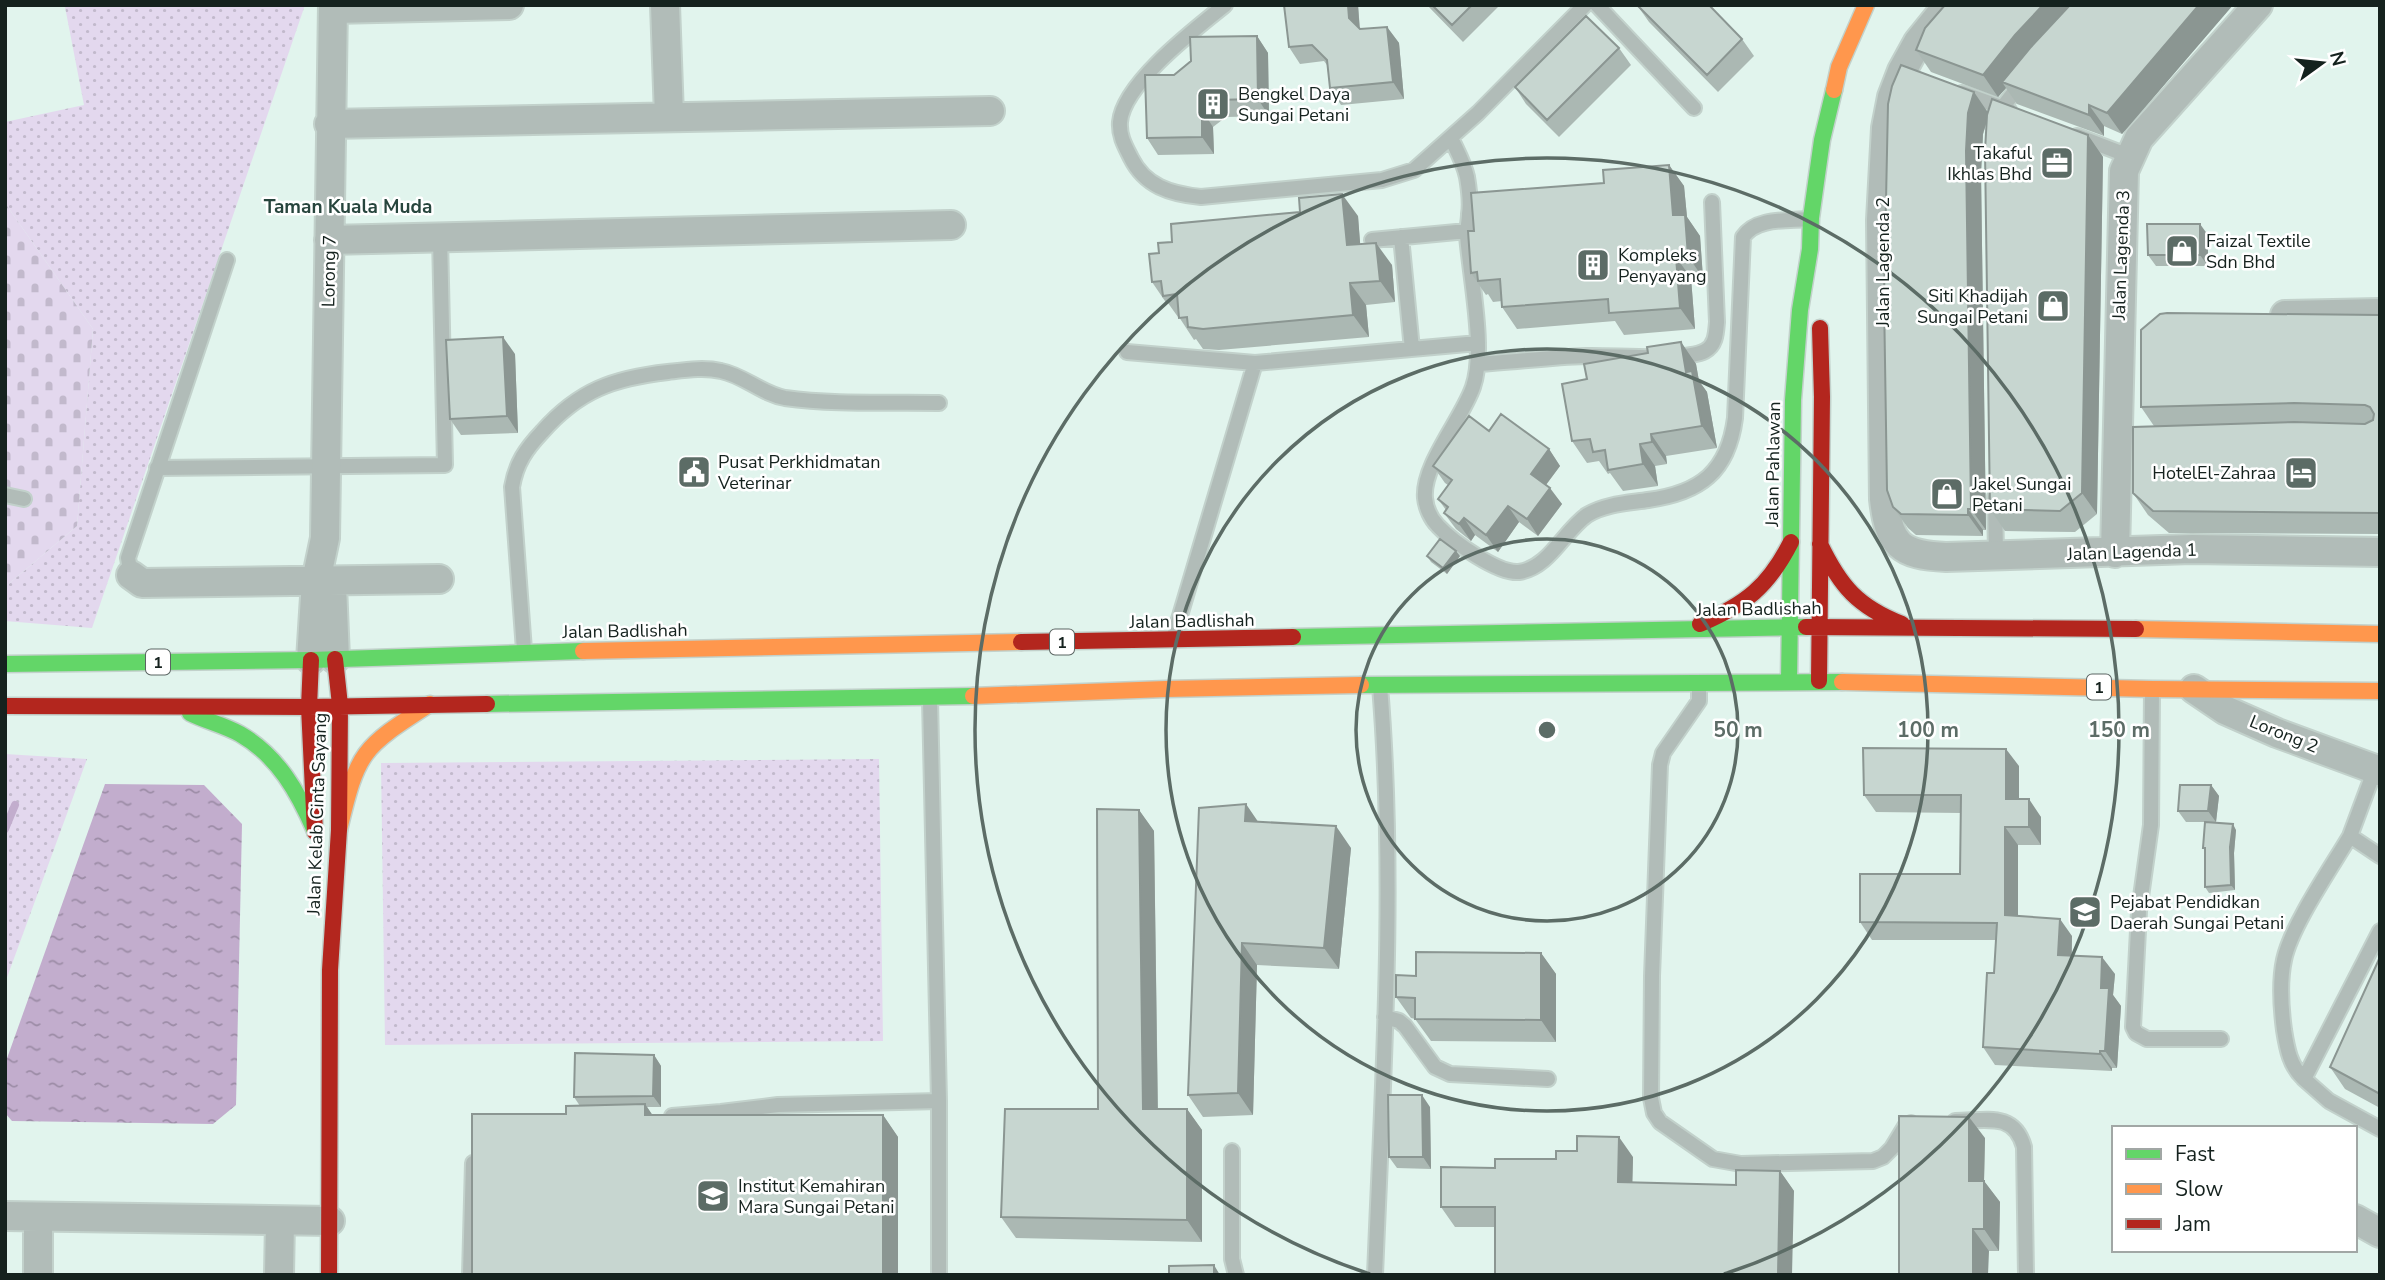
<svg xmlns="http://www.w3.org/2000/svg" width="2385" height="1280" viewBox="0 0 2385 1280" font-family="'Nunito Sans',sans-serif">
  <defs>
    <pattern id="green-dots" width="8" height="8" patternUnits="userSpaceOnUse" patternTransform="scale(1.75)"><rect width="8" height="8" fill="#e3d8ee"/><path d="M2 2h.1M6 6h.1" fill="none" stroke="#c2b9cc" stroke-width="1.8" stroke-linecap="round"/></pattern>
    <pattern id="cemetery-stones" width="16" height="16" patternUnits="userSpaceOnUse" patternTransform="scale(1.75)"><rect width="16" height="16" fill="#e3d8ee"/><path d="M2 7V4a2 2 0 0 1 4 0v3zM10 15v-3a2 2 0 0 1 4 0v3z" fill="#c2b9cc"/></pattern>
    <pattern id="water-ripples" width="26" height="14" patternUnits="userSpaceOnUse" patternTransform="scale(1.75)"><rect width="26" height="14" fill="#c2adcd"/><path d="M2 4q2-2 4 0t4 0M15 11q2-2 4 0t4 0" fill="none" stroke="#9c8ca6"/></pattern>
  </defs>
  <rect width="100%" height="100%" fill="#e1f4ed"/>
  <!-- green -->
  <path fill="url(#green-dots)" d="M71,5h234l-213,623 -87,-7v-34l72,-61 16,-197 -88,-126v-81l79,-17 -19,-98z
    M5,754l82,5 -82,224z
    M879,759l4,282 -498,4 -4,-282z"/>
  <!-- cemetery -->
  <path fill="url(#cemetery-stones)" d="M5,203l88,126 -16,197 -72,61z"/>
  <!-- water -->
  <path fill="url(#water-ripples)" d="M105,784l99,1 38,39 -6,281 -23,19 -201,-3 -7,-8v-49z"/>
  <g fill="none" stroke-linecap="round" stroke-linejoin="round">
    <!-- stream -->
    <path stroke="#c2adcd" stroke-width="8" d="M5,829l10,-24"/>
    <defs>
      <path id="lane" d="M1225,5c-30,24 -102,79 -105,117 -1,14 5,24 11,36 14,28 39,36 70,39l181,-17 32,-10 64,-57 107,-108
        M1597,5l97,103
        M1962,93l47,17
        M1997,120l5,-12 20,-26
        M2077,136l52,20
        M1451,138c6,13 13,25 16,39 2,12 4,25 2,37 0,7 -2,14 -2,21 3,41 19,115 6,152 -11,32 -51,78 -48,111 1,10 6,21 13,28 15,16 60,48 81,46 30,-4 45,-41 68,-57 18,-11 41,-12 61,-15 52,-7 80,-28 87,-82l8,-181c13,-20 45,-16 66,-18
        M1401,237l11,112
        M1372,240l95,-9
        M1127,352l128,11
        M1478,364c36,-2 72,-7 108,-8 28,-1 98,6 119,-5 11,-6 11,-18 12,-29l-5,-120
        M157,468l288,-3 -5,-228
        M5,495l19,4
        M1995,497l1,58
        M131,575l-3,-17 99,-298
        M1174,636l81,-273 223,-20
        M524,650l-12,-163c4,-24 14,-38 30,-55 37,-42 72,-54 126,-60 17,-2 36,-5 53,-1 22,4 41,23 64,27 50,7 103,4 154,5
        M1699,685v16l-36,52 -3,12 -8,211 -1,122 3,15 6,9 53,37 28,5 132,-3 10,-4 9,-9 14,-23 5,-2
        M2152,690l-1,135 -12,86 -6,116 3,6 11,6h74
        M930,700l9,401v174
        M2375,769l-25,67 30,20
        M2380,931l-76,148 25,22 51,28
        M1385,1017l14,4 6,5 30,41 15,7 98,5
        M2304,1079c-14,-13 -17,-30 -20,-49 -3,-23 -5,-47 0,-70 7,-34 47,-92 66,-124
        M672,1116l49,-4 57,-7 161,-4
        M1955,1121c30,0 59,-10 69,26l2,128
        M1232,1151v108l4,16
        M470,1275l3,-112
        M1375,1275c8,-196 21,-393 5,-589"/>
      <path id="street" d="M665,5l4,111
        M1948,5l-30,37 -16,29 -10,26 -6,31 -5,92 3,279c5,46 16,56 62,58l246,-8 188,3
        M333,9l176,-4
        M329,124l661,-13
        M329,240l622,-15
        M2285,315l95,-2
        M2115,553l9,-382 15,-33 119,-133
        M131,575l11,8 297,-4
        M332,585l3,74
        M311,660l5,-79 9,-43 8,-533
        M2194,689l31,21 52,23 103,38
        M5,1216l325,5
        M2355,1219l25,14
        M38,1275v-58
        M279,1275l1,-54"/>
      <path id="fast" d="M1293,637l513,-10
        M5,664l306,-4 272,-9
        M1789,681l4,-281 7,-90 10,-61 1,-31 11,-78 12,-50
        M1361,685l481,-3
        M487,704l486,-8
        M190,713c16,8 34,12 50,21 38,22 58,58 75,97"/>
      <path id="slow" d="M1834,90l5,-23 27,-62
        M2136,629l244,5
        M583,651l438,-9
        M1842,682l310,7 228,2
        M973,696l193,-7 195,-4
        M339,830c19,-80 23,-82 91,-126"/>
      <path id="jam" d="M1820,544c20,42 38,63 82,80
        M1700,624c46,-20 68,-37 91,-82
        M1806,627l330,2
        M1021,642l272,-5
        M311,660l-2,47 6,125
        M1819,681l3,-284 -2,-69
        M5,706l304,1 178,-3
        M329,1275l1,-305 9,-140 1,-125 -5,-46"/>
    </defs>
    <!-- lane casing -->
    <use href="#lane" stroke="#c2d1cb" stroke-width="18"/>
    <!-- street casing -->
    <use href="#street" stroke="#c2d1cb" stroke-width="32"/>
    <!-- fast casing -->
    <use href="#fast" stroke="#c2d1cb" stroke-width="19"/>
    <!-- slow casing -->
    <use href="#slow" stroke="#c2d1cb" stroke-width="19"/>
    <!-- jam casing -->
    <use href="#jam" stroke="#c2d1cb" stroke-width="19"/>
    <!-- lane -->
    <use href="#lane" stroke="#b1bcb8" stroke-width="14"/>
    <!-- street -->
    <use href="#street" stroke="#b1bcb8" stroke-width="28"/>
    <!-- fast -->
    <use href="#fast" stroke="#63d668" stroke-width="16"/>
    <!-- slow -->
    <use href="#slow" stroke="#ff974d" stroke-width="16"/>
    <!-- jam -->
    <use href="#jam" stroke="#b3261e" stroke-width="16"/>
  </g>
  <!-- wall -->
  <path fill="#abb8b3" d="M1358,5l2,24 27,-2 12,16 5,56 -63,6 -11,-17 -3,-23 -3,-4 -24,3 -11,-17z
    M1427,5h73l-37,37z
    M1637,5l105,34 12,17 -36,36 -69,-70z
    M2233,5l-111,129 -18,-8v10l-87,-32 -11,-16 -8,9 -67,-25 -15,-22z
    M1257,36l11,17 1,63 -43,1 -13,10 1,27 -56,1 -11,-17 27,-63z
    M1619,48l12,17 -72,72 -33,-33 -11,-17z
    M1988,112l100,23 15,22 -6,357 -22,18 -70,-1 -15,-22 -3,-388 -4,13 -2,39 5,357h-3v6l-67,-1 -8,-7 -15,-21z
    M1669,165l15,21 3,31 13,19 3,42h-12l4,51 -71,6 -9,-14 -98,8 -15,-22v-6l-9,1 -5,-8 -2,1 -15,-22 3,-42 130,-48z
    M1358,216l2,28 32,21 3,37 -29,3 3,32 -150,13 -16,-1 -7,-10 -2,1 -15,-23h-1l-10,-14 -1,1 -15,-22 7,-29 13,-11z
    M2208,235v31h-52l-8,-11z
    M2380,315v219l-211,-1 -21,-18 -15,-22 21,-67 -13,-19z
    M1681,342l15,22 3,17 8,11 10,56 -51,8 1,8 -12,2 3,20 -35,5 -13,-18 -2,1 -9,-13 -12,2 -15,-22 15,-62 61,-26z
    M515,354l3,79 -57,2 -11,-16z
    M1489,431l60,18 11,17 -14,19 16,19 -24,32 -19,-14 -21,30 -23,-17 -4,6 -15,-12 -12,-16 2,-3 -8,-11 10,-14 -3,-2 -12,-17z
    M1427,556h33l-13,18 -16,-12z
    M2019,766v33l22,18v28h-23v71l54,20v19l43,19 -2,21 8,11 -4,62h-5v3l-117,-6 -12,-18 11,-74 2,-33h-124l-12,-18 100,-48 1,-61 -85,-1 -12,-17z
    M2211,785l8,11 -3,26h-9l29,8 -2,23 1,37 -26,3 -4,-6v-36l-2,-3 2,-26h-19l-8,-11z
    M1139,810l15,21 4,278h29l15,21v112l-186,-4 -15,-21 97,-108z
    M1258,821l93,27 -12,121 -82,-4 -4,150 -50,2 -15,-22z
    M1541,953l15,21v68l-125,-1 -16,-22 -4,-1 -15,-21 20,-21z
    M2380,957v151l-35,-19 -15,-22z
    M654,1055l7,11v41h-14l5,8h231l15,22v138h-426l108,-169 -6,-9z
    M1430,1107l1,62 -34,-1 -8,-11z
    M1985,1138l-1,43 16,21 -1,49h-10l-90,24z
    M1633,1157l-1,25 104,3 44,-14 14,20 -299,36h-40l-14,-20 54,-39 61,-9z"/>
  <!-- shaded-wall -->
  <path fill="#8b9692" d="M1348,5h10l2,29 -11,-16z
    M2043,5h36l-77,77 4,6 -8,9 -15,-22 32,-40z
    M2199,5h34l-111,129 -15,-21z
    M1387,27l12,16 5,56 -11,-17z
    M1257,36l11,17 1,63 -11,-17z
    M1974,92l15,22 -6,20 -2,39 5,357 -15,-21 -5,-358 2,-38z
    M2089,105l15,21v10l-15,-21z
    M1202,110l11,17 1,27 -12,-17z
    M2088,135l15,22 -6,357 -15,-21z
    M1669,165l15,21 3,31 13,19 3,42 -15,-22 -15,-41z
    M1342,194l16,22 4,51 -15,-22z
    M2200,224l8,11v31l-8,-11z
    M1376,243l16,22 3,37 -15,-21z
    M1676,257l15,21 4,51 -15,-21z
    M1350,283l16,22 3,32 -16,-22z
    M503,337l12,17 3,79 -11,-17z
    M1681,342l15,22 3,17 8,11 10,56 -15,-22 -16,-54z
    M1651,434l15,22 1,8 -15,-22z
    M1640,444l15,22 3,20 -15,-22z
    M1549,449l11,17 -18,24 -11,-16z
    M1550,488l12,16 -24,32 -11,-17z
    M1508,506l11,16 -21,30 -12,-17z
    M1968,509l15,21v6l-15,-21z
    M1464,518l11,17 -4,6 -12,-17z
    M1456,551l4,5 -13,18 -4,-6z
    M2006,749l13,17v51l-13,-18z
    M2211,785l8,11 -3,26 -8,-11z
    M2029,799l12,18v28l-12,-18z
    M1246,804l15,22 -16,-5z
    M1139,810l15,21 4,299 -15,-21z
    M2233,824l3,6 -2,23 1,37 -4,-5 -1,-38z
    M1336,826l15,22 -12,121 -15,-21z
    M2005,827l13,18v88l-13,-18z
    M2060,919l12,17 -1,36 -13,-17z
    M1242,943l15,22 -4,150 -15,-22z
    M1541,953l15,21v68l-15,-22z
    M2102,957l13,17 -2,21 8,11 -4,62 -12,-17 -4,-63z
    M2100,1051l12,17v3l-12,-17z
    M654,1055l7,11v41l-8,-11z
    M1422,1095l8,12 1,62 -8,-12z
    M645,1104l15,22 -15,-11z
    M1187,1109l15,21v112l-15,-22z
    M883,1115l15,22v138h-15z
    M1969,1117l16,21 -1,43 16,21 -1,49 -15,-22 -15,-48z
    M1619,1137l14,20 -1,45 -14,-20z
    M1780,1171l14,20 -2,84h-14z
    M1973,1229l16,22 -1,24h-15z
    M1214,1265l6,10h-6z"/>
  <!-- building -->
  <path fill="#c7d6d0" stroke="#8b9692" stroke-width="2" d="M1284,5h64l1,13 11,11 27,-2 6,55 -63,6 -3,-28 -15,-15 -23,2z
    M1432,5h40l-20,20z
    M1637,5h72l33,34 -35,36z
    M1945,5h98l-28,30 -32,40 -67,-25 9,-22z
    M2070,5h129l-92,108 -18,-8v10l-87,-33 28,-34z
    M1586,16l33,32 -72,72 -32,-33z
    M1257,36l1,63 -44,1 -12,10v27l-55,1 -2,-63h29l17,-14 -1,-24z
    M1901,65l73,27 -6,21 -2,38 5,358h-3v6l-67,-1 -8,-7 -6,-17 -3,-193 4,-193 4,-18z
    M1992,99l96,36 -6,358 -22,18 -70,-2 -5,-358 2,-36z
    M1669,165l4,50h12l3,41 -12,1 4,51 -71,5 -1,-14 -106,8 -2,-28 -22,2 -1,-9 -6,1 -3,-42h6l-3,-38 133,-10 -1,-13z
    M1342,194l5,51 29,-2 4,38 -30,2 3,32 -150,14 -15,-2 -1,-10 -8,1 -2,-24 -14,2 -2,-15 -9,1 -3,-28 10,-1 -1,-10 14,-1 -1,-18 129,-12 -1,-14z
    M2147,224h53v31h-52z
    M2167,313l213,2v198l-227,-2 -20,-18v-66l161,-5 71,2 8,-4 1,-6 -4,-7 -5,-2 -71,-2 -153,4v-77l19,-16z
    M503,337l4,79 -57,3 -4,-79z
    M1681,342l5,30 6,-1 10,55 -51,8 1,8 -12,2 3,20 -35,6 -3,-20 -12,2 -3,-13 -18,2 -10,-57 25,-5 -3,-15 64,-11 -1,-6z
    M1501,414l48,35 -18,25 19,14 -23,31 -19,-13 -22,29 -22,-17 -5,6 -15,-11 4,-6 -10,-8 14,-19 -19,-14 36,-50 20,15z
    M1440,539l16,12 -13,17 -16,-12z
    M1863,748l143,1v50h23v28h-24v88l55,4 -2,36 44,2 -1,31h8l-4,63h-5v3l-117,-7 4,-74h7l3,-50 -137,-1v-48h100l1,-79h-97z
    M2180,785h31l-3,26h-30z
    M1246,804l-1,17 91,5 -12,122 -82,-5 -4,150 -50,2 11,-287z
    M1097,809l42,1 4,299h44v111l-186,-3 4,-108h93z
    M2205,822l28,2 -3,23 1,38 -26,2v-39h-2z
    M1416,952l125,1v67l-126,-1v-21l-19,-1v-22l20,1z
    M2380,957v137l-50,-27z
    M575,1053l79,2 -1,41 -79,1z
    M1388,1095h34l1,62h-34z
    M645,1104v11h238v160h-411v-161h94v-8z
    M1899,1116l70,1v64h15v48h-11v46h-74z
    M1577,1136l42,1 -1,45 118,3v-15l44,1 -2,104h-283v-68h-54v-40l54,1v-9h61v-8h21z
    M1214,1265v10h-45v-9z"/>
  <!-- distance rings -->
  <g fill="none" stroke="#5c6c66" stroke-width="3.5">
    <circle cx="1547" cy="730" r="191"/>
    <circle cx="1547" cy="730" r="381"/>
    <path d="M1370 1274A572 572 0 1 1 1724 1274"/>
  </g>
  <!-- icons -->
  <defs>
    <symbol id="building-square" viewBox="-11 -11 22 22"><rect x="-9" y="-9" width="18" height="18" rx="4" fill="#5c6c66" stroke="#fff"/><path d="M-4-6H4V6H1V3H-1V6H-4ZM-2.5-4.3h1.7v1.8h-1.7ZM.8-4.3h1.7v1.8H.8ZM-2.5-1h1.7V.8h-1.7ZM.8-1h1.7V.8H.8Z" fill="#fff"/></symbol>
    <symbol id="office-square" viewBox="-11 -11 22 22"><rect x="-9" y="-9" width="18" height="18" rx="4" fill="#5c6c66" stroke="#fff"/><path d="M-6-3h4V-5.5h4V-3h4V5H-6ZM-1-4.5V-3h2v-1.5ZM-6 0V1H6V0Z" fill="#fff"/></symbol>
    <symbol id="shop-square" viewBox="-11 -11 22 22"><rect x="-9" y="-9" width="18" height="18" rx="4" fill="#5c6c66" stroke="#fff"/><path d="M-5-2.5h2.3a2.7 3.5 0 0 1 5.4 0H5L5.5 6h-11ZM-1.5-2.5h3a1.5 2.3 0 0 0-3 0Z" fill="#fff"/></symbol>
    <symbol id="civic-square" viewBox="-11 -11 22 22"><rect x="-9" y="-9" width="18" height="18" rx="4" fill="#5c6c66" stroke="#fff"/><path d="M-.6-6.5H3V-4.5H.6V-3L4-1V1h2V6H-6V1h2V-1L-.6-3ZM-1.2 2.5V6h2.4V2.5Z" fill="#fff"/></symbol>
    <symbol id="hotel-square" viewBox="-11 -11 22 22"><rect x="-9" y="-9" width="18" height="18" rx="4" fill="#5c6c66" stroke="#fff"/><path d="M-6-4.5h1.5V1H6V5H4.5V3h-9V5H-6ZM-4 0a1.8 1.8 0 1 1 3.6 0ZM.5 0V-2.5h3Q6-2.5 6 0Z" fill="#fff"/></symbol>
    <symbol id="school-square" viewBox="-11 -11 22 22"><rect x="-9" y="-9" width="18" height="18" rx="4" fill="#5c6c66" stroke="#fff"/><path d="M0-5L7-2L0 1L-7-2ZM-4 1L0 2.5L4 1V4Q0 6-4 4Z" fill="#fff"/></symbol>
  </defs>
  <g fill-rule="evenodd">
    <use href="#building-square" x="1194" y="85" width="38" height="38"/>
    <use href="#office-square" x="2038" y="144" width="38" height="38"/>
    <use href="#shop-square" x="2163" y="232" width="38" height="38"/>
    <use href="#building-square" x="1574" y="246" width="38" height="38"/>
    <use href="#shop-square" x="2034" y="287" width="38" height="38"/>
    <use href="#civic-square" x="675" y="453" width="38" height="38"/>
    <use href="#hotel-square" x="2282" y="454" width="38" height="38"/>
    <use href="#shop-square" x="1928" y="475" width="38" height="38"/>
    <use href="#school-square" x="2066" y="893" width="38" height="38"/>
    <use href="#school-square" x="694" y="1177" width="38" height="38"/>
  </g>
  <g text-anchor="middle" stroke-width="5" stroke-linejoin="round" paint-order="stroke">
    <!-- shield labels -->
    <g fill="#fff" stroke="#5b6462" stroke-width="2">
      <rect x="1050" y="629.5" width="24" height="25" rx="5"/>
      <rect x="146" y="649.5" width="24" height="25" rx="5"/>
      <rect x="2087" y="674.5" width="24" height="25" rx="5"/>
    </g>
    <g font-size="16" font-weight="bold" fill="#15221e">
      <text x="1062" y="648">1</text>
      <text x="158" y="668">1</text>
      <text x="2099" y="693">1</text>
    </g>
    <!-- poi labels -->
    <g font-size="18" fill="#15221e" stroke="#fff" text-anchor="start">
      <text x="1238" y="100">Bengkel Daya<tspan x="1238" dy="21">Sungai Petani</tspan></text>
      <text x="2032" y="159" text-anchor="end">Takaful<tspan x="2032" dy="21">Ikhlas Bhd</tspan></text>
      <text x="2206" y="247">Faizal Textile<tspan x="2206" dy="21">Sdn Bhd</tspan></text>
      <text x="1618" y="261">Kompleks<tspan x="1618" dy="21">Penyayang</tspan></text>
      <text x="2028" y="302" text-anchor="end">Siti Khadijah<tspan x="2028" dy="21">Sungai Petani</tspan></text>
      <text x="718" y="468">Pusat Perkhidmatan<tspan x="718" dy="21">Veterinar</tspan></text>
      <text x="2276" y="479" text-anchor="end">HotelEl-Zahraa</text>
      <text x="1972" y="490">Jakel Sungai<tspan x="1972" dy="21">Petani</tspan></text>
      <text x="2110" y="908">Pejabat Pendidkan<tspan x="2110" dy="21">Daerah Sungai Petani</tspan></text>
      <text x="738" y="1192">Institut Kemahiran<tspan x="738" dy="21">Mara Sungai Petani</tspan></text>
    </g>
    <!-- street labels -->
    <g font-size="18" fill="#15221e" stroke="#fff">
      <text transform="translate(2121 255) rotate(-88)" y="6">Jalan Lagenda 3</text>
      <text transform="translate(1883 262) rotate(-90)" y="6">Jalan Lagenda 2</text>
      <text transform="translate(329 271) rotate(-89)" y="6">Lorong 7</text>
      <text transform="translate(1773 464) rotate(-89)" y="6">Jalan Pahlawan</text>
      <text transform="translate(2132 552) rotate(-2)" y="6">Jalan Lagenda 1</text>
      <text transform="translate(1759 609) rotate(-1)" y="6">Jalan Badlishah</text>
      <text transform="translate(1192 621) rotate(-1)" y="6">Jalan Badlishah</text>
      <text transform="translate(625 631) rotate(-1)" y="6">Jalan Badlishah</text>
      <text transform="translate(2284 734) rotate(22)" y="6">Lorong 2</text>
      <text transform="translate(317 814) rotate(-88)" y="6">Jalan Kelab Cinta Sayang</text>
    </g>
    <!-- neighbourhood labels -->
    <g font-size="19" font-weight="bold" fill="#27453d" stroke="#fff">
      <text x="348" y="213">Taman Kuala Muda</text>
    </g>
  </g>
  <circle cx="1547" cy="730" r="10" fill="#5c6c66" stroke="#fff" stroke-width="3.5"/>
  <g font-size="21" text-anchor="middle" font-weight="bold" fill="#5c6c66" stroke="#fff" stroke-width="5" stroke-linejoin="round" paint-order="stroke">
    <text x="1738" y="737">50 m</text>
    <text x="1928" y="737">100 m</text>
    <text x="2119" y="737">150 m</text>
  </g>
  <!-- border -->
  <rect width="2385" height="1280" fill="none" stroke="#15221e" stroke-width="14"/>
  <!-- legend -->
  <rect x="2112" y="1126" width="245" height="126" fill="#ffffff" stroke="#a1a7a5" stroke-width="2"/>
  <rect x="2126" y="1149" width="35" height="10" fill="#63d668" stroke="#a1a7a5" stroke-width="2"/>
  <text x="2175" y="1161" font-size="21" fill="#15221e">Fast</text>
  <rect x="2126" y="1184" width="35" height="10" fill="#ff974d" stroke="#a1a7a5" stroke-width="2"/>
  <text x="2175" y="1196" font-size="21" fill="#15221e">Slow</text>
  <rect x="2126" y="1219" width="35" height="10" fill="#b3261e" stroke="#a1a7a5" stroke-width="2"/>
  <text x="2175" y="1231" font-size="21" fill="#15221e">Jam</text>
  <!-- north arrow -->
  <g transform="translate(2322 63) rotate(75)" stroke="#ffffff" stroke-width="5" paint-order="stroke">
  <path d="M0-5L12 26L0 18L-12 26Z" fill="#15221e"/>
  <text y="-10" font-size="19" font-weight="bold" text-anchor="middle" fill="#15221e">N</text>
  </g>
</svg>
